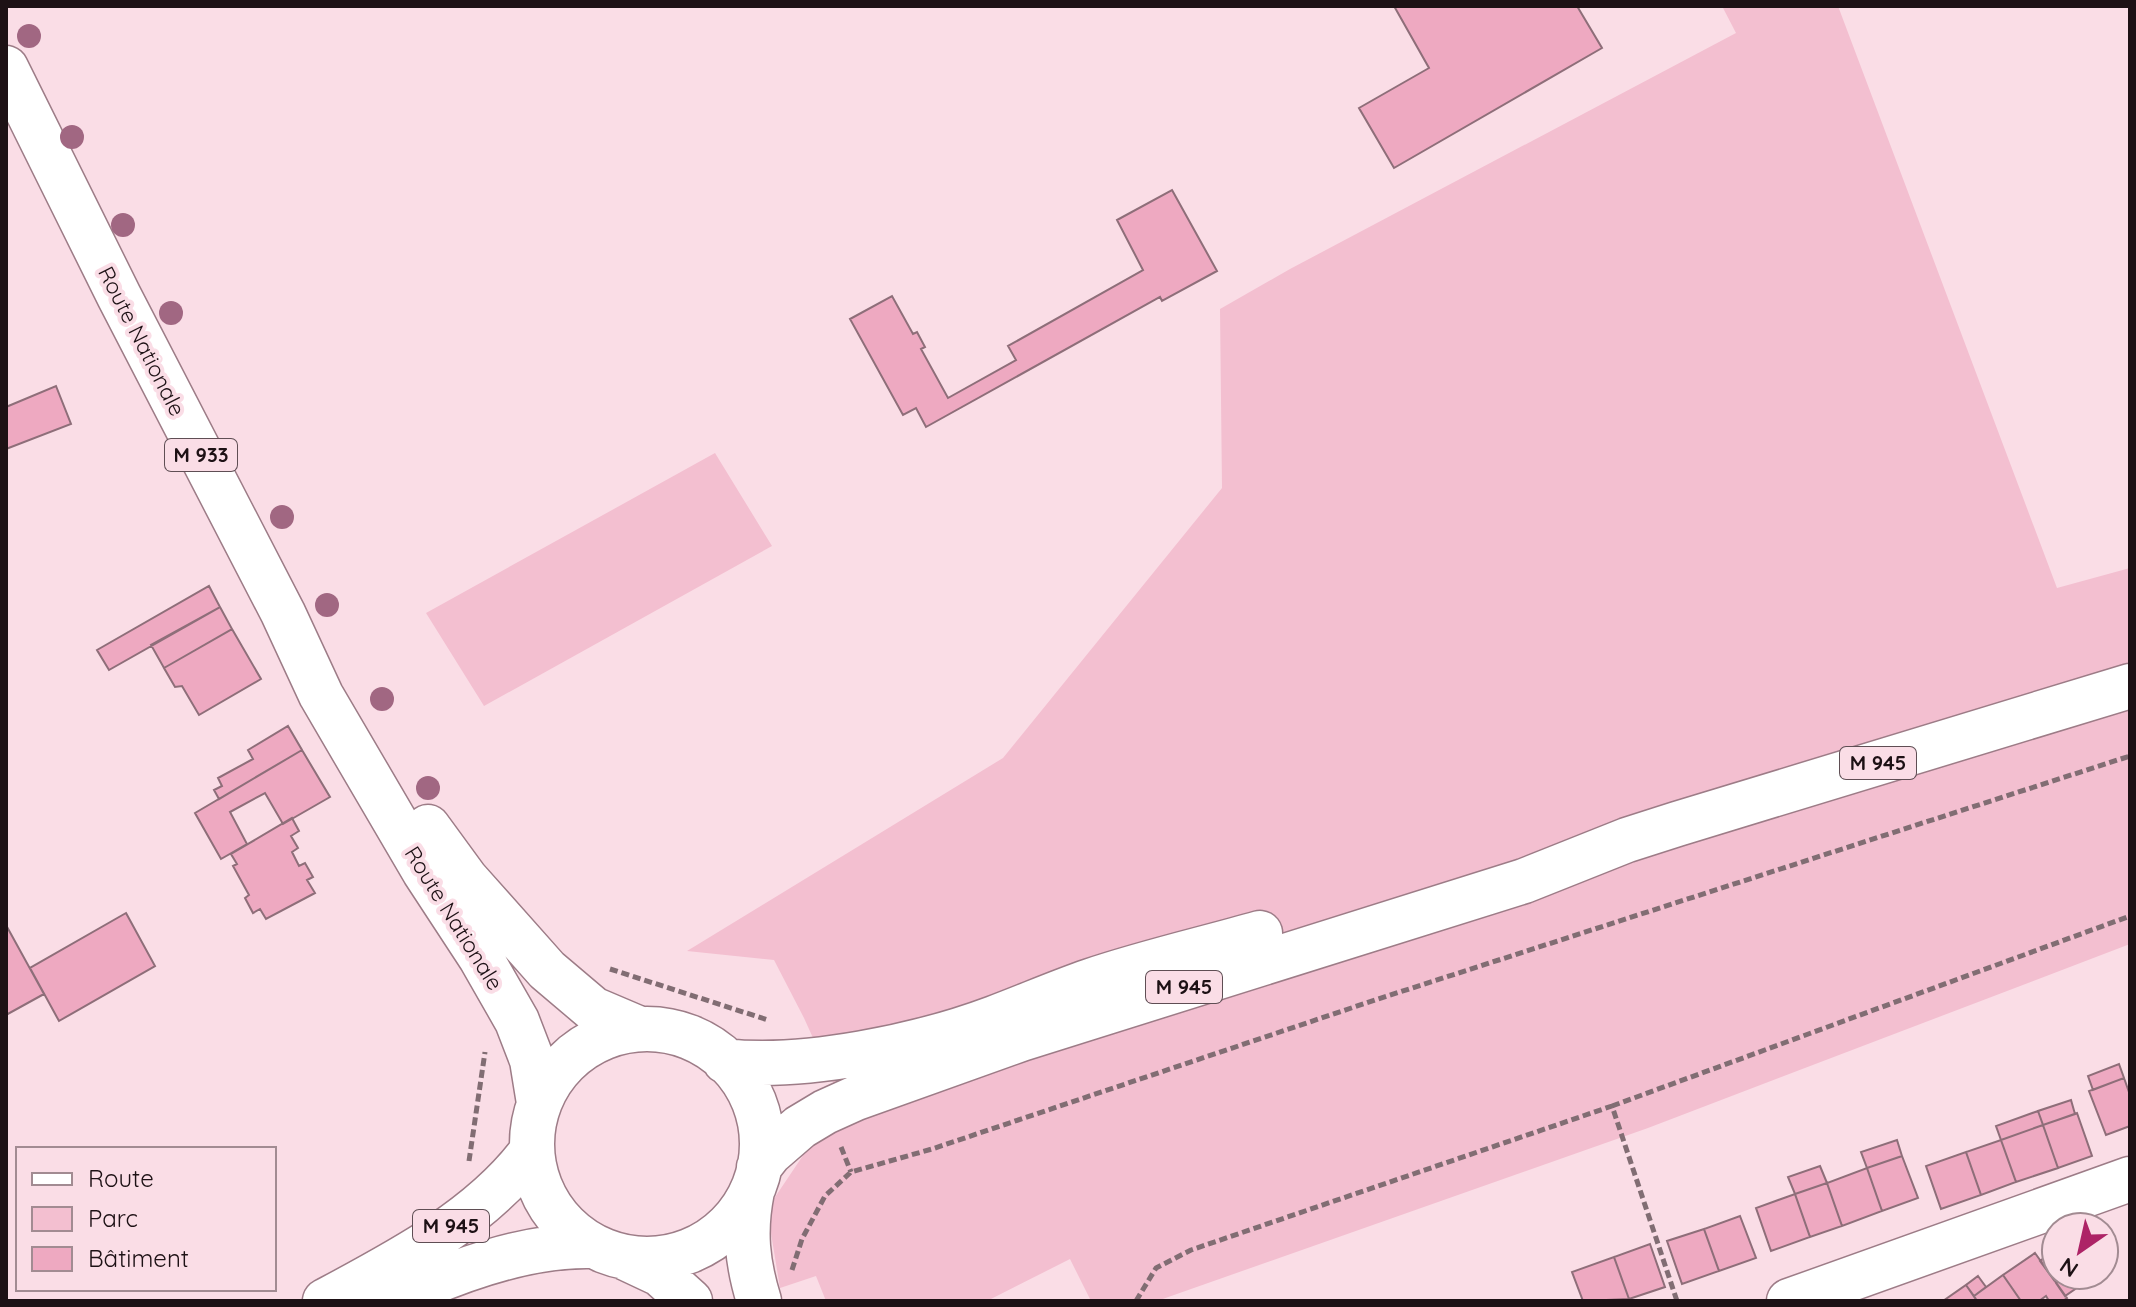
<svg xmlns="http://www.w3.org/2000/svg" width="2136" height="1307" viewBox="0 0 2136 1307" font-family="Quicksand,sans-serif">
  <rect width="100%" height="100%" fill="#fadde6"/>
  <!-- green -->
  <path fill="#f3bfd0" d="M1722,6h116l219,582 73,-20v376l-482,184 -491,173h-66l-21,-42 -83,42h-161l-10,-25 -36,12 -13,-79 39,-58 44,-31 -46,-102 -30,-58 -87,-9 316,-193 219,-270 -2,-179 70,-40 446,-236z
    M715,453l57,93 -288,160 -58,-93z"/>
  <!-- building -->
  <path fill="#eea9c1" stroke="#8e6e79" stroke-width="2" d="M1394,6h183l25,42 -208,120 -35,-60 70,-40z
    M1172,190l45,81 -55,30 -2,-4 -234,130 -10,-19 -13,7 -53,-96 42,-23 21,38 4,-2 8,15 -4,2 27,49 68,-38 -8,-14 135,-76 -26,-50z
    M56,386l15,38 -65,25v-42z
    M209,586l11,21 -111,63 -12,-20z
    M220,607l12,22 -68,39 -13,-23z
    M232,629l29,50 -62,36 -17,-29 -7,1 -11,-19z
    M288,726l14,24 -83,49 -5,-9 8,-4 -4,-8 35,-19 -5,-9z
    M302,750l28,47 -47,27 -18,-31 -35,19 17,32 -26,15 -26,-46z
    M292,818l7,13 -8,5 7,12 -6,4 7,14 6,-3 8,14 -6,3 8,13 -49,26 -6,-10 -7,4 -8,-15 4,-3 -16,-29 4,-2 -6,-10z
    M126,913l29,53 -96,55 -29,-53z
    M6,925l38,69 -38,21z
    M2119,1064l5,14 -31,12 -5,-14z
    M2124,1078l6,17v31l-24,9 -17,-44z
    M2071,1100l4,14 -32,11 -5,-14z
    M2038,1111l5,14 -42,15 -5,-14z
    M2077,1113l15,43 -34,12 -15,-43z
    M2043,1125l15,43 -42,14 -15,-42z
    M1897,1140l5,16 -35,12 -6,-16z
    M2001,1140l15,42 -35,13 -15,-43z
    M1966,1152l15,43 -40,14 -15,-43z
    M1902,1156l16,42 -36,13 -15,-43z
    M1820,1166l7,17 -32,11 -7,-17z
    M1867,1168l15,43 -40,15 -15,-43z
    M1827,1183l15,43 -32,11 -15,-43z
    M1795,1194l15,43 -39,14 -15,-43z
    M1740,1216l16,42 -37,13 -15,-42z
    M1704,1229l15,42 -37,13 -15,-43z
    M1650,1244l15,43 -36,12 -15,-42z
    M2055,1250l1,25h5l-7,5 -14,-19z
    M2035,1253l32,45 -4,3h-14l-3,-5 -7,5h-18l-18,-26z
    M1614,1257l15,42 -46,2 -11,-29z
    M2003,1275l18,26h-44l-3,-5z
    M2067,1275h7l7,10 -16,11 -9,-13z
    M1978,1276l8,11 -12,9 -8,-11z
    M1966,1285l11,16h-34z"/>
  <g fill="none" stroke-linecap="round" stroke-linejoin="round">
    <defs>
      <path id="street" d="M1789,1301l341,-122"/>
      <path id="primary" d="M6,68l113,228 164,317 38,82 103,176 57,87 36,63 15,39 7,43
        M428,827l38,52 81,91 46,39 47,20
        M532 1144a115 115 0 1 1 230 0a115 115 0 1 1-230 0Z
        M725,1061c79,9 194,-15 269,-43 32,-12 64,-26 96,-37 56,-19 114,-32 170,-48
        M759,1167l11,-14 30,-26 25,-15 31,-14 165,-59 503,-158 103,-41 50,-16 453,-138
        M752,1191c-8,40 -5,71 7,110
        M626,1258l34,16 30,27
        M325,1301c73,-39 156,-82 206,-149
        M391,1301c61,-29 134,-57 202,-55"/>
    </defs>
    <!-- street casing -->
    <use href="#street" stroke="#9d7c87" stroke-width="47"/>
    <!-- primary casing -->
    <use href="#primary" stroke="#9d7c87" stroke-width="47"/>
    <!-- path -->
    <path stroke="#816d73" stroke-width="5" stroke-dasharray="8 4" stroke-linecap="butt" d="M610,969l158,51
      M1612,1106l518,-190
      M841,1147l10,25
      M469,1161l16,-109
      M792,1270l10,-31 23,-43 26,-24 81,-23 443,-149 755,-244
      M1136,1301l20,-33 35,-18 421,-144 65,195"/>
    <!-- street -->
    <use href="#street" stroke="#fff" stroke-width="44"/>
    <!-- primary -->
    <use href="#primary" stroke="#fff" stroke-width="44"/>
  </g>
  <!-- trees -->
  <g fill="#a16782">
    <circle cx="29" cy="36" r="12"/>
    <circle cx="72" cy="137" r="12"/>
    <circle cx="123" cy="225" r="12"/>
    <circle cx="171" cy="313" r="12"/>
    <circle cx="282" cy="517" r="12"/>
    <circle cx="327" cy="605" r="12"/>
    <circle cx="382" cy="699" r="12"/>
    <circle cx="428" cy="788" r="12"/>
  </g>
  <g text-anchor="middle" stroke-width="8" stroke-linejoin="round" paint-order="stroke">
    <!-- shield labels -->
    <g fill="#fadde6" stroke="#5f4e54" stroke-width="2">
      <rect x="165" y="439" width="72" height="32" rx="6"/>
      <rect x="1840" y="747" width="76" height="32" rx="6"/>
      <rect x="1146" y="971" width="76" height="32" rx="6"/>
      <rect x="413" y="1210" width="76" height="32" rx="6"/>
    </g>
    <g font-size="20" font-weight="bold" fill="#1d1115">
      <text x="201" y="462">M 933</text>
      <text x="1878" y="770">M 945</text>
      <text x="1184" y="994">M 945</text>
      <text x="451" y="1233">M 945</text>
    </g>
    <!-- street labels -->
    <g font-size="22" fill="#1d1115" stroke="#fadde6">
      <text transform="translate(142 341) rotate(63)" y="8">Route Nationale</text>
      <text transform="translate(454 918) rotate(58)" y="8">Route Nationale</text>
    </g>
  </g>
  <!-- border -->
  <rect width="2136" height="1307" fill="none" stroke="#1d1115" stroke-width="16"/>
  <!-- legend -->
  <rect x="16" y="1147" width="260" height="144" fill="#fadde6" stroke="#a28b92" stroke-width="2"/>
  <rect x="32" y="1173" width="40" height="12" fill="#ffffff" stroke="#a28b92" stroke-width="2"/>
  <text x="88" y="1187" font-size="24" fill="#1d1115">Route</text>
  <rect x="32" y="1207" width="40" height="24" fill="#f3bfd0" stroke="#a28b92" stroke-width="2"/>
  <text x="88" y="1227" font-size="24" fill="#1d1115">Parc</text>
  <rect x="32" y="1247" width="40" height="24" fill="#eea9c1" stroke="#a28b92" stroke-width="2"/>
  <text x="88" y="1267" font-size="24" fill="#1d1115">Bâtiment</text>
  <!-- north arrow -->
  <g transform="translate(2080 1251) rotate(214)"><circle r="38" fill="#fadde6" stroke="#a28b92" stroke-width="2"/>
  <path d="M0-6L14 30L0 20L-14 30Z" fill="#ad2366"/>
  <text y="-12" font-size="22" font-weight="bold" text-anchor="middle" fill="#1d1115">N</text>
  </g>
</svg>
